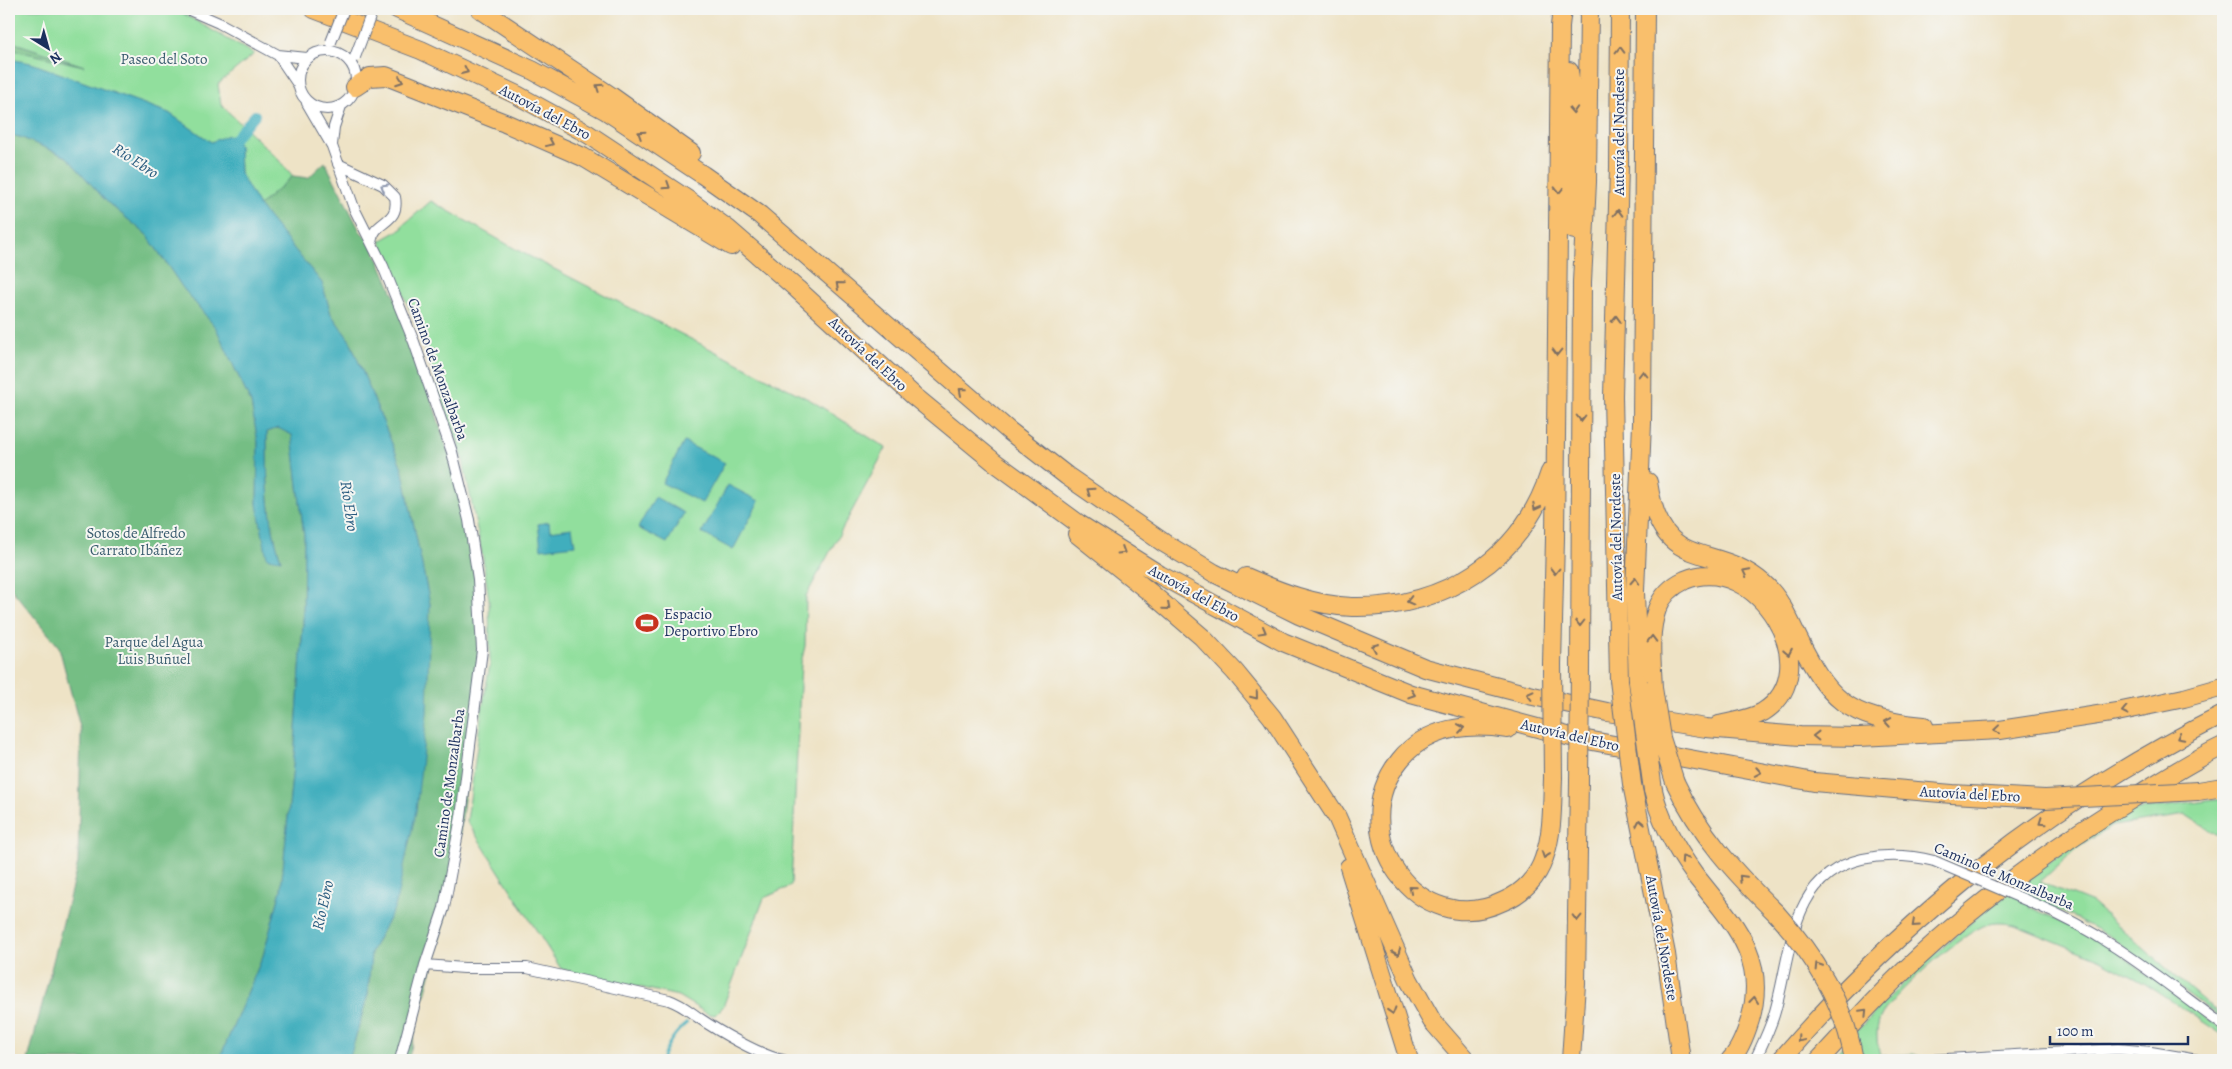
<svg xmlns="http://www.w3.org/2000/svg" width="2232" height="1069" viewBox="0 0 2232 1069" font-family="Alegreya,serif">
  <rect width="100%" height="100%" fill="#f6f6f2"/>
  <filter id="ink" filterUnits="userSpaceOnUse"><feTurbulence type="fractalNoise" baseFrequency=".02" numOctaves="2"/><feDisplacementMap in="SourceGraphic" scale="10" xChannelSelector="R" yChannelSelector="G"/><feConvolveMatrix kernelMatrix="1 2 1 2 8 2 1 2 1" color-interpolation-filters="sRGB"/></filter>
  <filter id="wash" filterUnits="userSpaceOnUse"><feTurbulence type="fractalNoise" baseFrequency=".0096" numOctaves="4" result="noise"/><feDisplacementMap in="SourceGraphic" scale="20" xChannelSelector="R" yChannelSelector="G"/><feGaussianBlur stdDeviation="1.12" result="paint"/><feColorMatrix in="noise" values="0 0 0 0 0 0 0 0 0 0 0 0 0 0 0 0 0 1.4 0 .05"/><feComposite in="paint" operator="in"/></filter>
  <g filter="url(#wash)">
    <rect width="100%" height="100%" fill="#eee3c6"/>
    <!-- green -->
    <path fill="#91df9d" stroke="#56877e" d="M9,9h166l79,45 -36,30 3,21 54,51 18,20 -34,30 -19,-33 -1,-28 -28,-3 -42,-29 -138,-50 -22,-4z
      M431,201l88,50 293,150 74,47 -80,148 -1,50 -4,17 -10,223 -27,12 -41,109 -8,8 -7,-1 -30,-18 -117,-27 -94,-148 15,-112 8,-45 -1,-64 -6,-41 -21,-104 -48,-136 -34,-78 23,-13 -1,-2z
      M2223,799v40l-37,-24 -74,11 -35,22 -37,34 52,21 131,115v2l-112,-83 -34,-18 -40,-18 -8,6 39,17 38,20 117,86v5l-79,-52 -43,-23 -86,-35c-8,-2 -17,-3 -26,-1 -23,5 -100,73 -109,94 -5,12 -3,27 0,38l33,-2 9,3 -13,3h-79l51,-55 43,-41 52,-46 70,-54 81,-53z"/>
    <!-- forest -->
    <path fill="#74be84" stroke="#487671" d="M9,41l75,25 -75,-17z
      M9,135l11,2 47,20 40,45 40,33 36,53 33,40 35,75 7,39 -1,62 24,56c-14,-41 -14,-86 -14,-128l11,-4 14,6 12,102 -1,89 -8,120 -14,145 -18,66 -44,104h-191l50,-197 3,-132 -22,-84 -50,-61z
      M325,162l35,69 11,11 43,100 55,178 13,130 -28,233 -46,177h-59l19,-66 3,-42 24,-45 35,-303 -28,-136 -52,-127 -19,-27 -9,-31 -63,-77 34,-30 15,2z"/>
    <!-- water -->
    <path fill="#40aebd" stroke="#2e6e8e" d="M9,59l22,4 138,50 42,29 17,-7 11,10 1,28 19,33 63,77 9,31 19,27 52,127 28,136 -3,109 -11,98 -21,96 -24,45 -3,42 -19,66h-130l44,-104 18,-66 14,-145 8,-120 1,-89 -12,-101 -14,-7 -11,4c0,43 0,87 14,128l-14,-2 -10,-54 1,-62 -7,-39 -35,-75 -33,-40 -36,-53 -40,-33 -40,-45 -47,-20 -11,-2z
      M684,442l41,21 -23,40 -40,-20z
      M728,485l31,16 -26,49 -31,-17z
      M655,497l29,16 -17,30 -29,-15z
      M549,522l1,9 22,-3 3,17 -34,4 -3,-25z"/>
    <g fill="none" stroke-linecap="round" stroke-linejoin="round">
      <!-- stream -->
      <path stroke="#40aebd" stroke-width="2.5" d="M662,1060c4,-14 14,-29 25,-37"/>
      <!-- canal -->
      <path stroke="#40aebd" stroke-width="10" d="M233,140l22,-25"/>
    </g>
  </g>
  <g filter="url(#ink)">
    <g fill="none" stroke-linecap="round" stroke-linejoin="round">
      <defs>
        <path id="minor" d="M187,9l32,14 59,32 29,3
          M298 80a29 29 0 1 1 58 0a29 29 0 1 1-58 0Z
          M278,55l19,28
          M307,103l25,43 22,62 29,58 31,76 38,110 17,68 9,59 4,71 -21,167 -17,91 -19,57 -25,95
          M332,145l2,-18 7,-21
          M338,164l45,21 12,12c5,28 -21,22 -24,45
          M2035,904c73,31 125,75 188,121
          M425,965l39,3h63l142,32c12,4 20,11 30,18 19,13 62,38 84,42
          M1755,1060c7,-15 14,-29 19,-45 18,-59 14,-139 88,-156 24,-5 48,-4 72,2
          M1930,1060l188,-11 33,3 47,8"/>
        <path id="motorway" d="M314,9l107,41 96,45 71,39 100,66 40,29 69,60 117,107 79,65 86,63 81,51 123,67 128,52 160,43 243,45 138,12 93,5
          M397,9l135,61 73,40 98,65 57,40 248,215 59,46 97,67 50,30 85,42 126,53 108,28 74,16 99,16 94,8 59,1 141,-7 117,-18 67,-14 39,-11
          M480,9l131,87 80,57
          M1569,71l5,41v118
          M355,87l15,-10 16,-1 119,47 78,34 148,89
          M1648,482c14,94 65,57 116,102 14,12 23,31 31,48 34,69 50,86 129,94
          M1077,534l75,60 50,43 33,35 37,45 65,100 72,163 23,41 34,39
          M1246,577c32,14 70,29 106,30 91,2 170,-47 198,-135
          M1552,664l3,-126 5,-512 2,-17
          M1580,668l2,-386 5,-100 2,-173
          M1619,680l-6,-284 6,-229 1,-158
          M1638,682l-3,-91 7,-168 3,-414
          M1653,688c-1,-26 -5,-54 4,-79 5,-13 15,-23 28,-29 71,-30 145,90 78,132 -14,8 -29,9 -44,13
          M1508,729c-39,-6 -82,-2 -108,31 -59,72 18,183 104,141 19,-8 34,-24 40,-43 9,-25 8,-53 9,-80
          M1675,782c24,52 60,91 101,131
          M1632,784l34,170 15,106
          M1653,790c7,31 23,59 42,85 36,46 74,81 55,145 -4,13 -10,30 -20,40
          M2198,791l25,-4
          M1349,867l60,193
          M1571,1060l5,-76 3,-202
          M1781,1060c123,-144 273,-261 442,-345
          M1819,1060c28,-30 56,-62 86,-90 70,-67 148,-123 230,-173 29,-18 58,-37 88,-51"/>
      </defs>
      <!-- minor casing -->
      <use href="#minor" stroke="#656e82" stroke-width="12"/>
      <!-- motorway casing -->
      <use href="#motorway" stroke="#656e82" stroke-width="20"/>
      <!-- minor -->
      <use href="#minor" stroke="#fff" stroke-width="10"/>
      <!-- motorway -->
      <use href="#motorway" stroke="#f9bf6c" stroke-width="18"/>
      <defs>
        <path id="minor-bridge" d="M331,42l13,-33
          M355,57l18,-48
          M1934,861l101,43"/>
        <path id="motorway-bridge" d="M1552,664l1,114
          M1619,680l13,104
          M1638,682l15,108
          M1653,688l8,50 14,44
          M1579,782l1,-114
          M2045,799l153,-8
          M1776,913c39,43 68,89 78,147"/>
      </defs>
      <!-- minor-bridge casing -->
      <use href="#minor-bridge" stroke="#656e82" stroke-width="12" stroke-linecap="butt"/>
      <!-- motorway-bridge casing -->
      <use href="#motorway-bridge" stroke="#656e82" stroke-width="20" stroke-linecap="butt"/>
      <!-- minor-bridge -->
      <use href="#minor-bridge" stroke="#fff" stroke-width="10"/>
      <!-- motorway-bridge -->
      <use href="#motorway-bridge" stroke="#f9bf6c" stroke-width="18"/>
    </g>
    <!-- one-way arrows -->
    <defs><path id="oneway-chevron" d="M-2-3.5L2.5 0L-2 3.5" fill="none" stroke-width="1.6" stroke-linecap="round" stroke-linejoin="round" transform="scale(1.25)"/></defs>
    <g stroke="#7f7064">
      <use href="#oneway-chevron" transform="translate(1620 50) rotate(-89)"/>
      <use href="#oneway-chevron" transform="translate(465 71) rotate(25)"/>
      <use href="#oneway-chevron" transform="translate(400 81) rotate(20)"/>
      <use href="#oneway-chevron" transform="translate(599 87) rotate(-146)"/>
      <use href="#oneway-chevron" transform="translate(1573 110) rotate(87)"/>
      <use href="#oneway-chevron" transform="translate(641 134) rotate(-147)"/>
      <use href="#oneway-chevron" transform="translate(550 143) rotate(24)"/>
      <use href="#oneway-chevron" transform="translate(667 186) rotate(33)"/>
      <use href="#oneway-chevron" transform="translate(1559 190) rotate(91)"/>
      <use href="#oneway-chevron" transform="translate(1618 213) rotate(-89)"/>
      <use href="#oneway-chevron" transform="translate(839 285) rotate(-139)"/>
      <use href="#oneway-chevron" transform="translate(1616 319) rotate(-88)"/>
      <use href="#oneway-chevron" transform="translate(1557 352) rotate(91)"/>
      <use href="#oneway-chevron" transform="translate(1643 374) rotate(-90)"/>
      <use href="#oneway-chevron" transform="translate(962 391) rotate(-139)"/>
      <use href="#oneway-chevron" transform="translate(1581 418) rotate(90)"/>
      <use href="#oneway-chevron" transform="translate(1090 491) rotate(-145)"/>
      <use href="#oneway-chevron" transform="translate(1536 507) rotate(118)"/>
      <use href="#oneway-chevron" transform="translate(1122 551) rotate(32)"/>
      <use href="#oneway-chevron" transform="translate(1555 571) rotate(91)"/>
      <use href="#oneway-chevron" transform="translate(1746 572) rotate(-153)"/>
      <use href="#oneway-chevron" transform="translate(1635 581) rotate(-87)"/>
      <use href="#oneway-chevron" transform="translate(1410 601) rotate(166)"/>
      <use href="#oneway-chevron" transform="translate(1167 607) rotate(41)"/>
      <use href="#oneway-chevron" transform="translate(1580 623) rotate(90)"/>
      <use href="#oneway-chevron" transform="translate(1263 631) rotate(29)"/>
      <use href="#oneway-chevron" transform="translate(1652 639) rotate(-89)"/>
      <use href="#oneway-chevron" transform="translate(1375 647) rotate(-157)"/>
      <use href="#oneway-chevron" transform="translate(1788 652) rotate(79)"/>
      <use href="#oneway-chevron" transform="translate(1412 694) rotate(18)"/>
      <use href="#oneway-chevron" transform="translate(1530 695) rotate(-166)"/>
      <use href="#oneway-chevron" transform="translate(1255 696) rotate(51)"/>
      <use href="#oneway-chevron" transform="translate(2125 711) rotate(168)"/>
      <use href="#oneway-chevron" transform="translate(1888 722) rotate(-170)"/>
      <use href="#oneway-chevron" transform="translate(1461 728) rotate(-8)"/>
      <use href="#oneway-chevron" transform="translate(1997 730) rotate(174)"/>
      <use href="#oneway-chevron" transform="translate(1816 736) rotate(-179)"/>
      <use href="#oneway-chevron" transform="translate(2180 737) rotate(152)"/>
      <use href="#oneway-chevron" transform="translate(1758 772) rotate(10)"/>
      <use href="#oneway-chevron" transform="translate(2042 822) rotate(145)"/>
      <use href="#oneway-chevron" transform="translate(1640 823) rotate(-101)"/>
      <use href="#oneway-chevron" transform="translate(1545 855) rotate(109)"/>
      <use href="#oneway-chevron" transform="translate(1684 859) rotate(-124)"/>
      <use href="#oneway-chevron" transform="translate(1742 878) rotate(-134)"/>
      <use href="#oneway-chevron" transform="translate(1412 889) rotate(-140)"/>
      <use href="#oneway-chevron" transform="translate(1577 918) rotate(91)"/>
      <use href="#oneway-chevron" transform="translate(1915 924) rotate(138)"/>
      <use href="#oneway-chevron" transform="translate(1397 952) rotate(67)"/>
      <use href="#oneway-chevron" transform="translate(1818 966) rotate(-122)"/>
      <use href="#oneway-chevron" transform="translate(1754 1000) rotate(-84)"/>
      <use href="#oneway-chevron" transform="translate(1392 1011) rotate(73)"/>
      <use href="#oneway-chevron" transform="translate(1864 1012) rotate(-46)"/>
      <use href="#oneway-chevron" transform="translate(1800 1039) rotate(131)"/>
    </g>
    <use stroke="#8d97ae" href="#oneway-chevron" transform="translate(384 187) rotate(-150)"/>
  </g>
  <!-- icons -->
  <defs>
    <symbol id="stadium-bare" viewBox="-9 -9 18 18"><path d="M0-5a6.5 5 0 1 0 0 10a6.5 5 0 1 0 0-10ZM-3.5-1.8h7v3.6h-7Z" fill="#c8321e" stroke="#f6f6f2" stroke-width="2.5" paint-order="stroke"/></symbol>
  </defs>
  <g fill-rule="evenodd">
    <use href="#stadium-bare" x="631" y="607" width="32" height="32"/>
  </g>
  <g text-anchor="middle" stroke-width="4" stroke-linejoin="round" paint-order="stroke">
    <!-- park labels -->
    <g font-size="15" fill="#385b6e" stroke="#f6f6f2">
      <text x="164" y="64">Paseo del Soto</text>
      <text x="136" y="538">Sotos de Alfredo<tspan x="136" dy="17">Carrato Ibáñez</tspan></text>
      <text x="154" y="647">Parque del Agua<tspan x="154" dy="17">Luis Buñuel</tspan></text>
    </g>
    <!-- street labels -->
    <g font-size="15" fill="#1b2f5e" stroke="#f6f6f2">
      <text transform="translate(545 112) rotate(28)" y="5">Autovía del Ebro</text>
      <text transform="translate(1619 132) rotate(-90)" y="5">Autovía del Nordeste</text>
      <text transform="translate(868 354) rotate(43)" y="5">Autovía del Ebro</text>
      <text transform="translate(438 369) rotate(70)" y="5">Camino de Monzalbarba</text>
      <text transform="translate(1616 537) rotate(-91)" y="5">Autovía del Nordeste</text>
      <text transform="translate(1194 593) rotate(29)" y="5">Autovía del Ebro</text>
      <text transform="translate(1570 735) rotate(13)" y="5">Autovía del Ebro</text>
      <text transform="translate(449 783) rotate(-82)" y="5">Camino de Monzalbarba</text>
      <text transform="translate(1970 794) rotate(3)" y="5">Autovía del Ebro</text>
      <text transform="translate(2004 876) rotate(23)" y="5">Camino de Monzalbarba</text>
      <text transform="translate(1662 938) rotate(80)" y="5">Autovía del Nordeste</text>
    </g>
    <!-- poi labels -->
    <g font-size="15" fill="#1b2f5e" stroke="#f6f6f2" text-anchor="start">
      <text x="664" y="619">Espacio<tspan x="664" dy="17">Deportivo Ebro</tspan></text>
    </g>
    <!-- water labels -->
    <g font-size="16" font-style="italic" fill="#285b7f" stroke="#f6f6f2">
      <text transform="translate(136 160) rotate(33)" y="6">Río Ebro</text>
      <text transform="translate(350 506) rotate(82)" y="6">Río Ebro</text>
      <text transform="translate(322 905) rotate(-77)" y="6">Río Ebro</text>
    </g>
  </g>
  <!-- margin -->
  <rect width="2232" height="1069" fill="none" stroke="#f6f6f2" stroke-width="30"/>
  <!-- north arrow -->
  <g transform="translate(48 48) rotate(143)" stroke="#f6f6f2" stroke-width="4" paint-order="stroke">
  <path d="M0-4L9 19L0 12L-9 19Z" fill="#1b2f5e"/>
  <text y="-8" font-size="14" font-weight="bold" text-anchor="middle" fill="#1b2f5e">N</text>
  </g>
  <!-- scale -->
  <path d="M2050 1036v8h138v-8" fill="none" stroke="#1b2f5e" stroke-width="2.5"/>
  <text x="2057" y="1036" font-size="15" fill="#1b2f5e" stroke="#f6f6f2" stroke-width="4" paint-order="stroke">100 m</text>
</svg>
